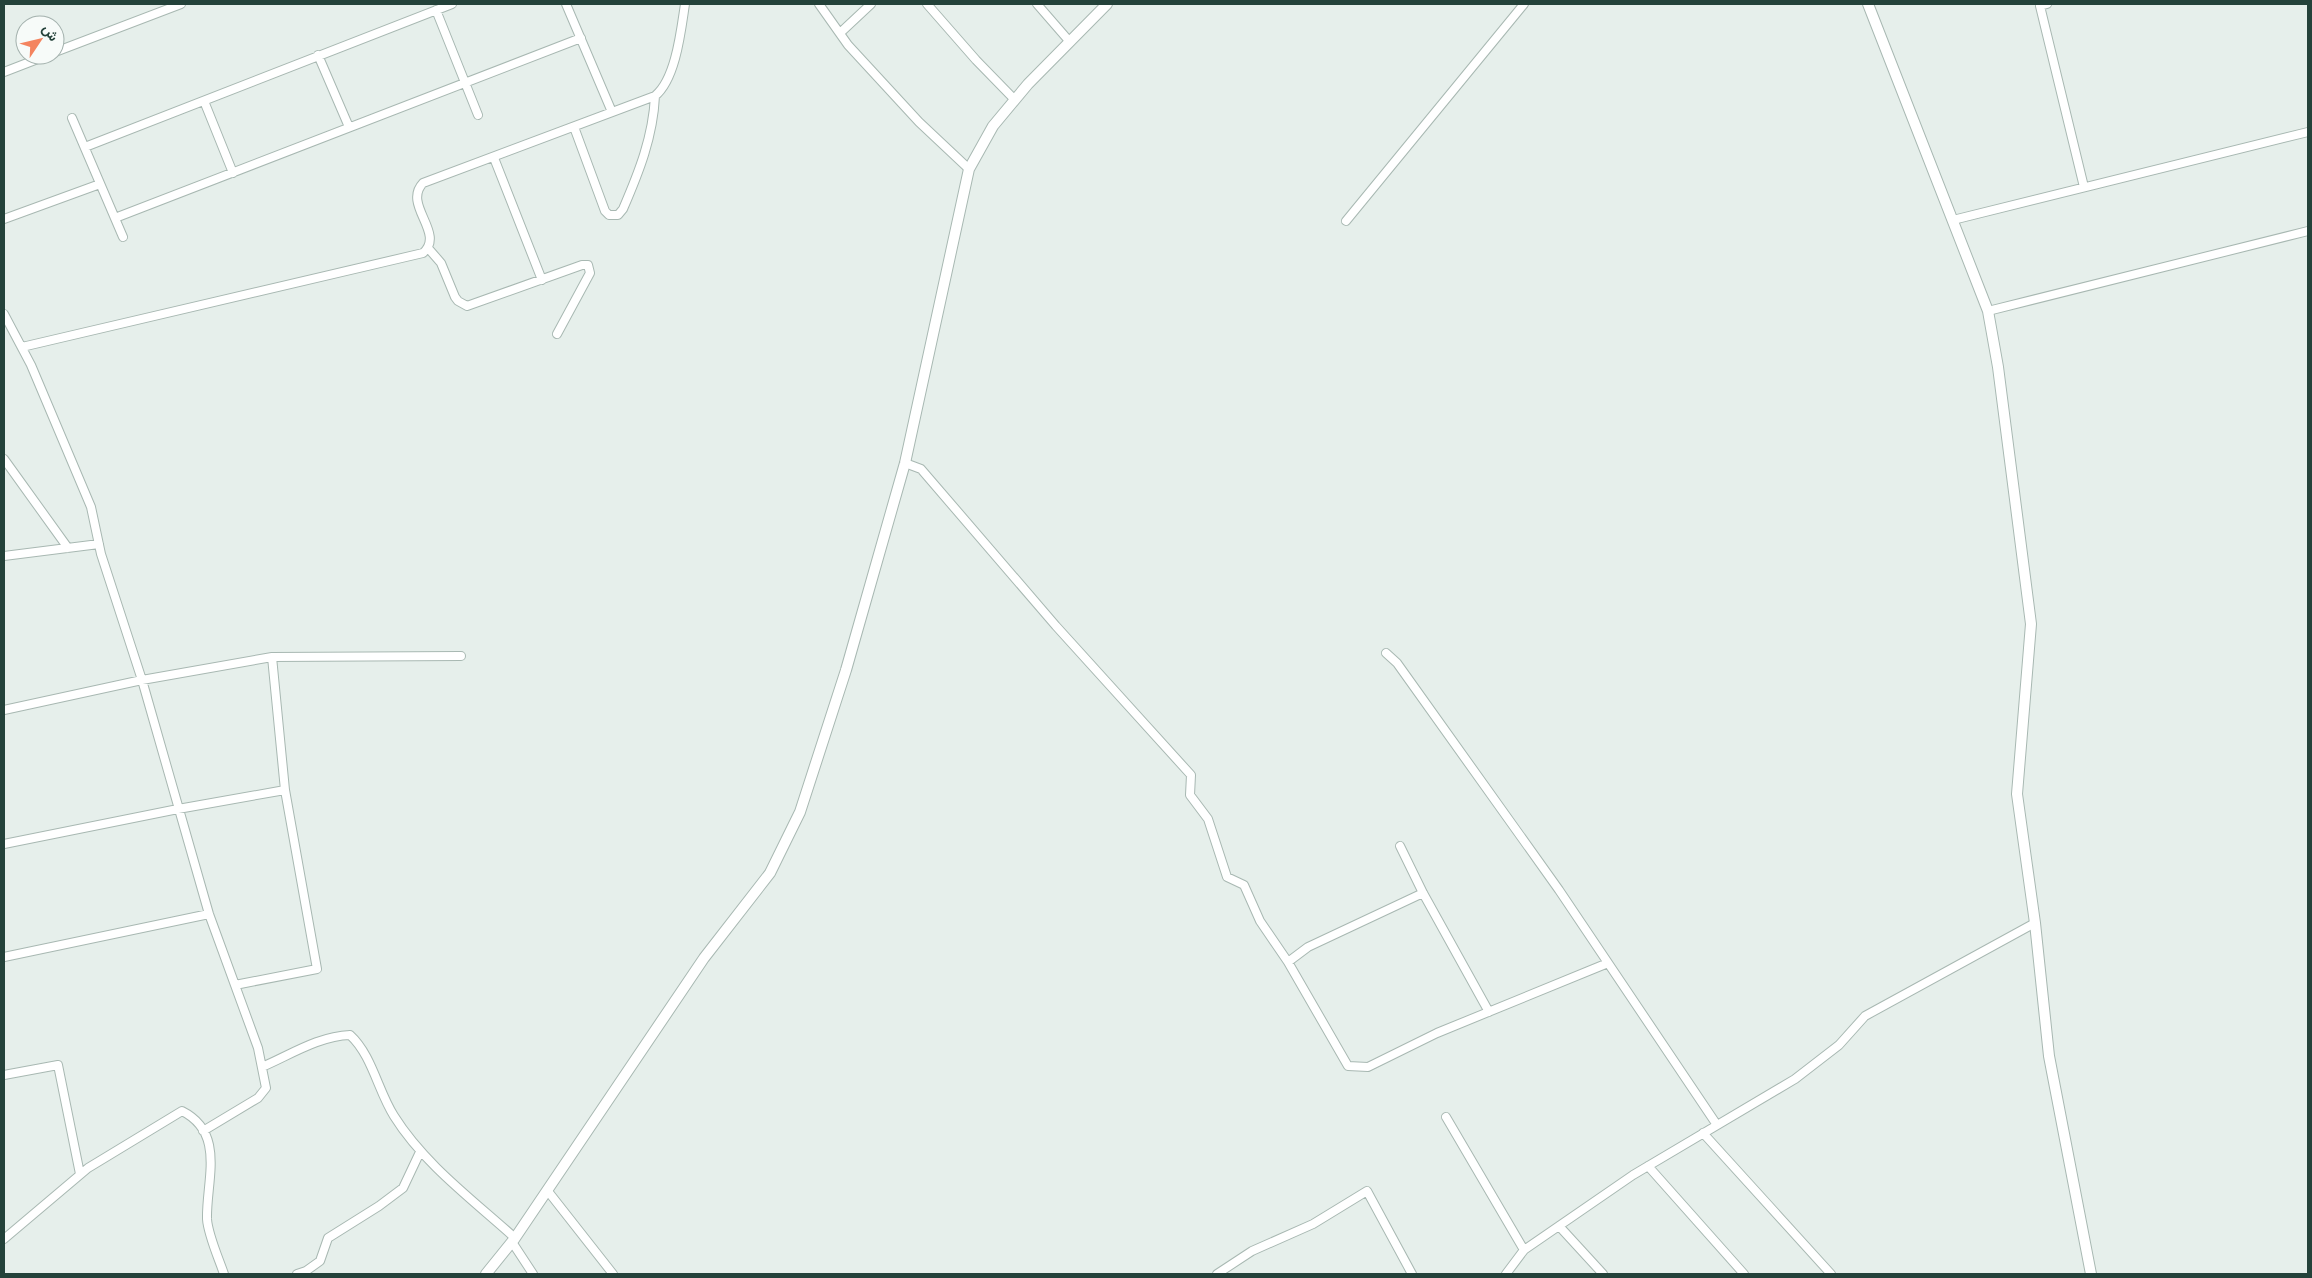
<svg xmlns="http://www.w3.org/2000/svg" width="2312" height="1278" viewBox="0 0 2312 1278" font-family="'Alegreya Sans',Vazirmatn,sans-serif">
  <rect width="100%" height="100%" fill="#e6efeb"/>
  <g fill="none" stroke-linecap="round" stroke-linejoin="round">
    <defs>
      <path id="minor" d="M566,4l46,108
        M819,4l29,41 71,77 50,47
        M927,4l49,56 39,40
        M1037,4l33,38
        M2047,4l-7,2 44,181
        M436,10l42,105
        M840,33l31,-29
        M55,52l126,-48
        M318,55l31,72
        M4,72l44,-17
        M204,101l29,72
        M72,118l51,119
        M574,127l31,84 4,4h9l5,-6c16,-37 30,-72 32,-113
        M85,147l367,-143
        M494,158l48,122
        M115,218l466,-180
        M4,219l96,-35
        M1953,220l355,-88
        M1346,221l178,-217
        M428,248l13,15 14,34 3,4 9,5 115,-41h6l2,8 -33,61
        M1988,311l320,-80
        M4,314l27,51 60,142 10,47 41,126 67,234 49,134 8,40 -8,10 -55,33
        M22,347l401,-94c23,-20 -21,-48 0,-70l232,-87c21,-17 26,-66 30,-92
        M4,459l64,89
        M905,463l16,6 135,157 135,149 -1,20 18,24 19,58 17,8 16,36 28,41 60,104 20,1 69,-34 171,-70
        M4,556l95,-12
        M1386,653l11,10 162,227 158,235
        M4,710l138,-30 130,-23 189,-1
        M4,844l174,-35 107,-19
        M1400,846l23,47 66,119
        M4,957l205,-43
        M1288,962l20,-15 115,-54
        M235,985l82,-16 -32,-179 -13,-133
        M262,1067c28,-12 57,-31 88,-32 22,20 28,56 44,81 30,48 79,84 121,122
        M4,1075l54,-10 22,109
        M1446,1117l78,133
        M1703,1133l128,141
        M1648,1166l96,108
        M547,1190l66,84
        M1559,1226l44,48
        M4,1239l84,-71 94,-57c44,22 24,70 25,108 1,16 12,40 17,55
        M512,1242l21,32
        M297,1274l9,-3 14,-10 8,-23 51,-32 24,-18 17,-36
        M1217,1274l35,-23 61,-27 54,-33 45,83
        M1506,1274l18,-24 109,-75 162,-96 44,-34 26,-29 170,-93"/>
      <path id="tertiary" d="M1868,4l120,307 10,56 33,257 -14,170 18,129 14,133 42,218
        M486,1274l29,-36 189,-280 66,-85 30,-61 46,-142 59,-207 64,-294 24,-43 35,-42 79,-80"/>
    </defs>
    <!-- minor casing -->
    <use href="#minor" stroke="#a8b8b2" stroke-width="10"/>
    <!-- tertiary casing -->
    <use href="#tertiary" stroke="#a8b8b2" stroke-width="12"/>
    <!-- minor -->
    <use href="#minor" stroke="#fff" stroke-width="8"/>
    <!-- tertiary -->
    <use href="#tertiary" stroke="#fff" stroke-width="10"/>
  </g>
  <!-- border -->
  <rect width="2312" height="1278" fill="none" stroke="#24423a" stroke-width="10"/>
  <!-- north arrow -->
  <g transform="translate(40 40) rotate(55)"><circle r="24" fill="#f7fbf9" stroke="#a3b1ad"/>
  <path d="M0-4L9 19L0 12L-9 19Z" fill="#f4845f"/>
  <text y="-8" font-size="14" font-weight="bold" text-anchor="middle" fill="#24423a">ش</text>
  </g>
</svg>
